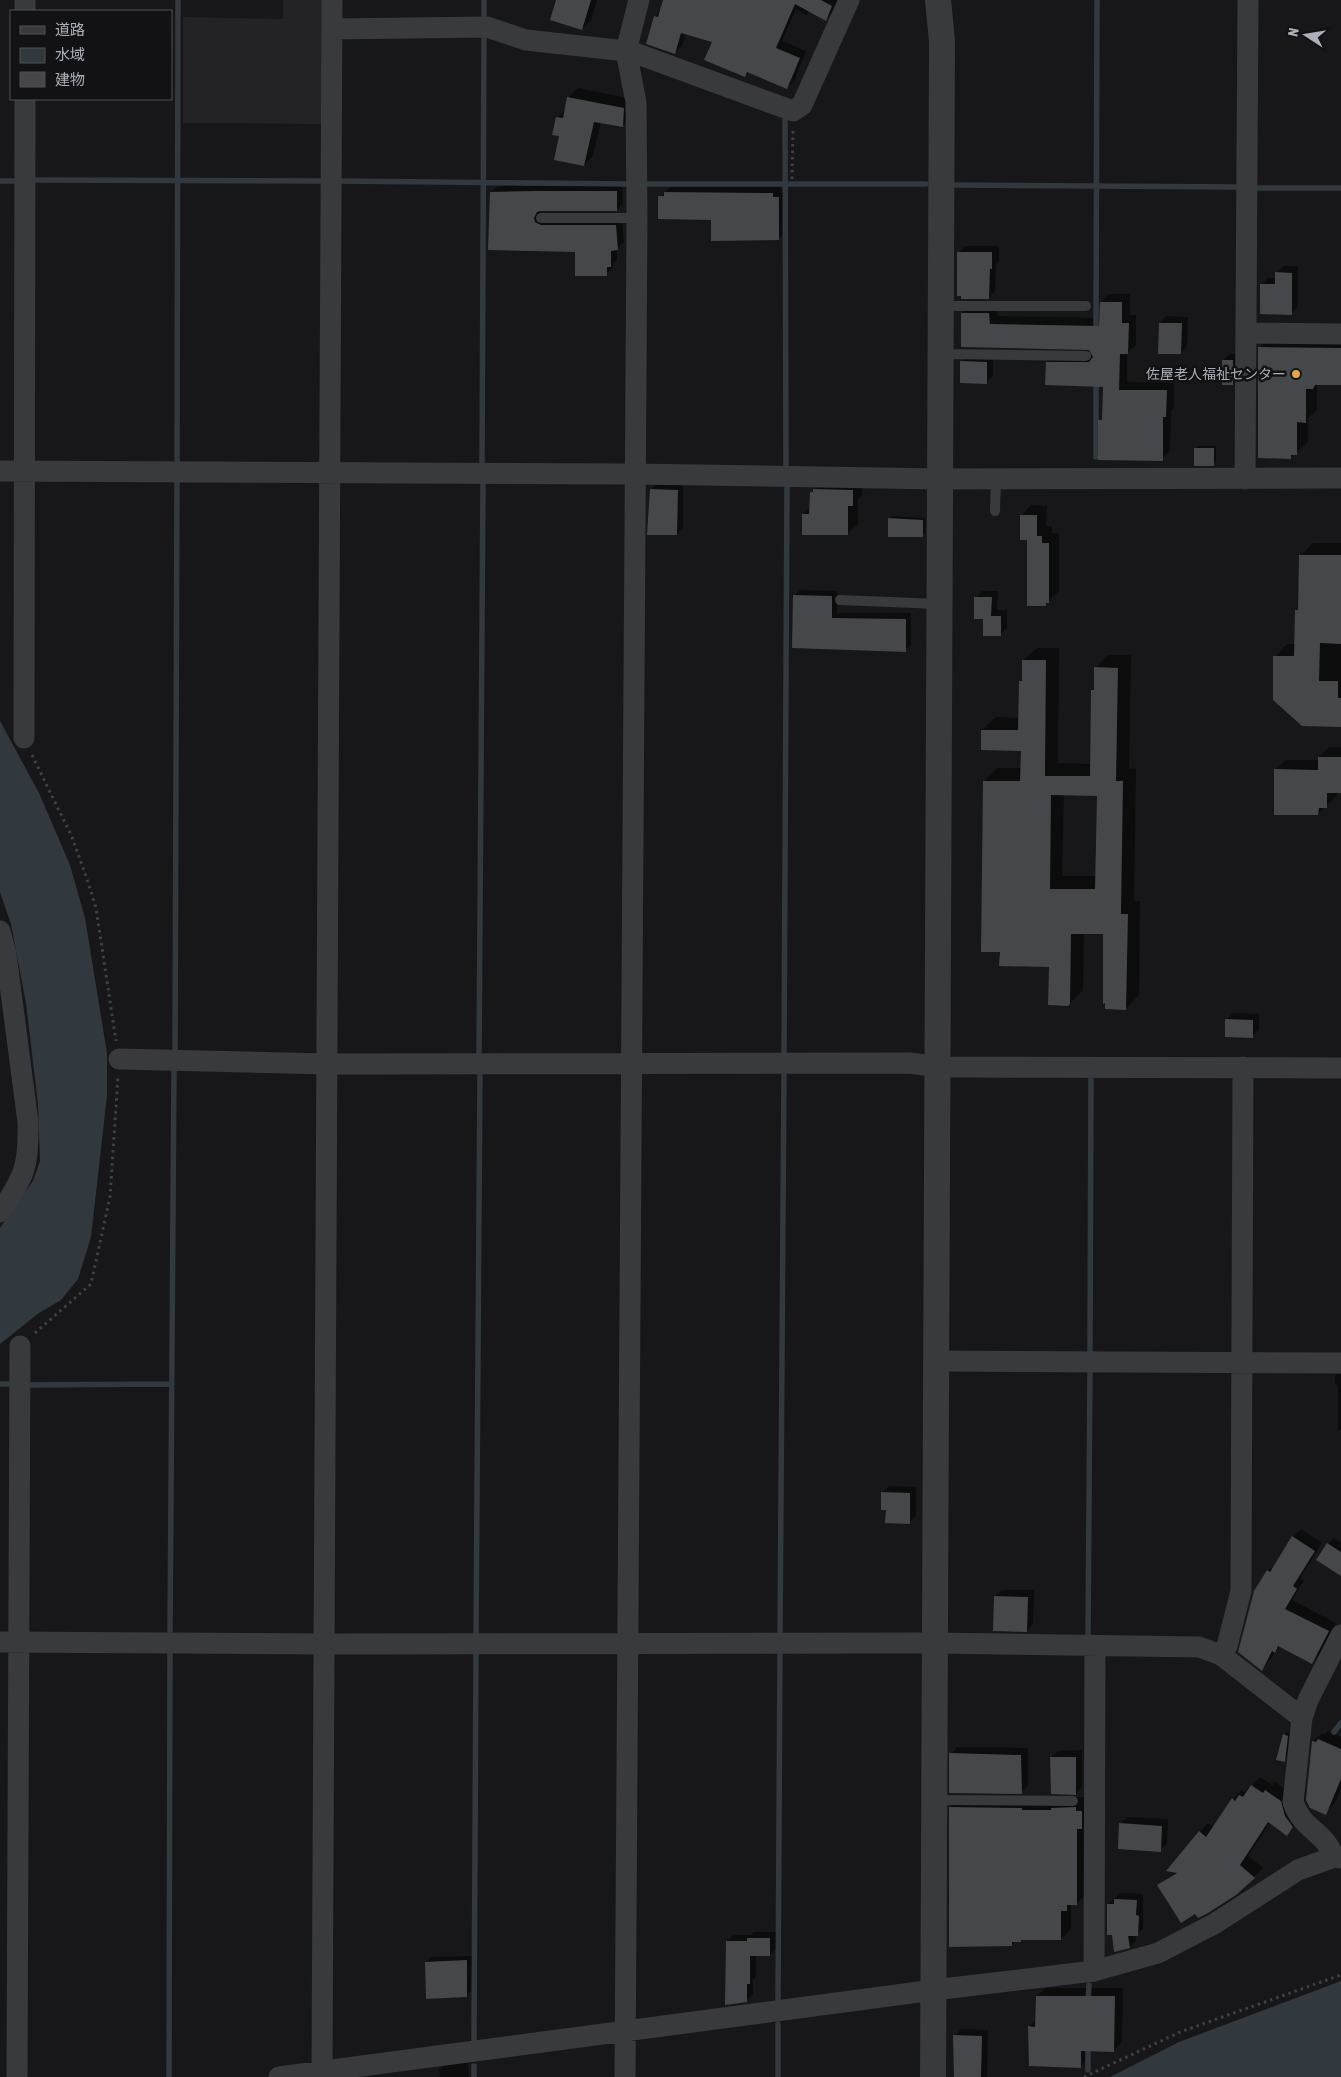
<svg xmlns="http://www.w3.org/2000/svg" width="1341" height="2077" viewBox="0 0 1341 2077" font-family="'Asap Condensed','Noto Sans JP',sans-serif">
  <rect width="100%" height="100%" fill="#171719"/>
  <!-- built -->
  <path fill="#232326" d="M283,0h43v124l-143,-1v-106l100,2z"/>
  <!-- water -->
  <path fill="#31383e" d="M0,721l39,72 31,72 15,53 22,135v43l-16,141 -13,42 -17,21 -22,13 -39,31v-116l33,-47 7,-20 -2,-57 -12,-101 -15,-79 -11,-32z
    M1341,1981v96h-231l69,-35z"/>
  <!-- shadow -->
  <path fill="#0007" fill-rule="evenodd" d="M557,0h40l-6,20 -9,9z
    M664,0h40l-18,31 -4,14 -8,8 -19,-36 6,-7z
    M730,0h108l-5,12 -7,7 -16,-8 -4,4 -10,-6 -14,32 24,10 -12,30 -7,7 -38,-16 -4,4z
    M578,88l54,11v17l-9,9 -22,-3 -8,34 -9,9 -24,-30 -3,-17 9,-9 2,-11z
    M674,184l107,1v4h6v41l-9,9 -66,-20 -52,-22z
    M498,186h124l1,18 -7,6h-75v6l81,3 2,23 -7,7v11l-4,4v4l-7,6 -30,-23 -85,-59z
    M965,246h34v15l-3,3 -1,27 -6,7 -30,-46z
    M1283,266h15v41l-7,6 -29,-29 6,-6h9v-5z
    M1109,294h21v21h6v30l-9,8v29l47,1v25l-3,3 -1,40 -8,8 -62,-38 4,-4v-32l-57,-22 8,-8h38v-3l-7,-4 -124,-2v-33l8,-8h27l1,11 103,2v-16z
    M1166,316l22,1 -1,29 -6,7 -21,-30z
    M1271,336l70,1v47h-24v26l-9,8v24l-18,16 -30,-110z
    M1230,354h9v23l-6,7 -10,-24z
    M968,355h25v21l-6,6 -25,-20z
    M1198,446h18v16l-3,3 -18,-16z
    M863,480l-1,15 -4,4v25l-11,10 -44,-20 8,-7v-14l10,-11z
    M657,484h26v44l-6,6 -26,-44z
    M1031,505l16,1 -1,20h6v7h7v58l-14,14 -24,-89z
    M892,516l33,2v15l-3,3 -33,-17z
    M1313,543h28v183l-66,-69 12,-13h8l1,-34 4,-3v-51z
    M800,590l37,1v22h74v32l-6,5 -111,-4v-50z
    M982,591h16l-1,19h10v18l-7,7 -16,-17 -8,-20z
    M1037,648h22l-1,115 34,1v-74l3,-3v-19l13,-13h23l-2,114 7,-1 -2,133h6l-1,94 -13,13 -22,-75 -20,-1 -1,58 -13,13 -20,-37 -66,-185 13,-13h25v-19l-40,-19 14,-13 24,1v-37l3,-3v-17zM1064,794l34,1 -1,81h-35z
    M1329,747h12v45l-4,-1v5l-19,18 -43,-44 11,-10h33v-3z
    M1233,1013l26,1v16l-7,6 -26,-16z
    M1341,1370v60h-3v-45h-3v-9z
    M889,1486l27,1v29l-7,6 -27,-29z
    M1301,1529l21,14 -22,35 4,2 -12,20 44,23 -16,31 -8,8 -32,-16 -18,24 6,-99 9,-8 16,-26z
    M1334,1538l7,4v32l-13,-30z
    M1002,1590h32l-1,34 -6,7 -32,-35z
    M1328,1731l13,6v52l-7,15 -9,9 -12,-71 9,-9 3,1z
    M1287,1732l3,1 -3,25 -3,3v-26z
    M957,1747l71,1v38l-7,6 -70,-38z
    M1082,1750v37l-6,7 -24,-37 6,-6z
    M1260,1777l12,8 3,-3 14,10 7,33 -9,9 -17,-12 -22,34 15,12 -27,26 -75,-10 14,-12 25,-40 8,-9 6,5 19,-29 8,-9 3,2 5,-5 1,1z
    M961,1797h125l1,96 -10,11 -6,1v24l-10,10h-38l-7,2 -4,4 -62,-137z
    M1127,1817l41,2 -1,25 -7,6 -40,-26z
    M1121,1893l22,1v35l-8,6 1,6 -6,6 -15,4 -7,-47z
    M754,1932h22v17l-6,6h-14v22l-3,3v14l-7,7 -19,-60 7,-6h17z
    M472,1956l-1,35 -5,5 -40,-34 5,-5z
    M1046,1988h77l-1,54 -8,8h-25v8l-9,9 -51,-40 8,-8v-23z
    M961,2029l27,1 -1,47h-33l1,-41z
    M468,2061l1,16h-29l-1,-7 7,-7z"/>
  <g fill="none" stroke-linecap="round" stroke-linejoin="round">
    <!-- stream -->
    <path stroke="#31383e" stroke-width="5.5" d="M484,0v21
      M785,114l1,356
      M30,180l291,1
      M0,181h17
      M337,181l295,3
      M642,184h284
      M956,185l281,2
      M1254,188h87
      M1096,332l1,-332
      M1096,379v78
      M177,465l1,-465
      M482,468l2,-435
      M175,1056l2,-576
      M784,1058l3,-573
      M479,1059l4,-577
      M1090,1355l1,-282
      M0,1384h13
      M23,1385l149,-1
      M170,1636l4,-569
      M476,1636l4,-566
      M780,1638l4,-567
      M1088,1640l2,-270
      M1334,1732l7,-9
      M778,2002l2,-351
      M1088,2003l1,-18
      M778,2024v53
      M474,2040l2,-389
      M474,2066v11
      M1088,2070v-26
      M169,2077l1,-426"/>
  </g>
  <!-- building -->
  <path fill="#46474b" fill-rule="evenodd" d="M556,0h35l-9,30 -32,-10z
    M663,0h158l11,6 -6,15 -31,-17 -19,44 24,10 -13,31 -40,-17 -2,5 -41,-17 8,-18 -31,-9 -6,21 -29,-10 8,-28 4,1z
    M567,97l57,11 -1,19 -29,-5 -10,44 -30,-6 5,-24 -7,-1 4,-18 7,1z
    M535,191h82v20h-76l-4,1 -3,6 1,4 6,3h75l2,25 -7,1v16h-4v9h-32v-24l-87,-2 2,-58z
    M664,192l109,1v4h6v43l-68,1v-21l-53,-1v-23h6z
    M957,252h35v17h-2l-1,30h-28v-3h-4z
    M1275,272l17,1v42l-32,-1v-30h15z
    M1100,302h22v21h7l-1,31h-8l-1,36h48l-1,27h-3v44l-65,-1v-40h4l1,-33 -58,-2 1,-23h43l4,-5 -4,-7 -128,-3v-34h28l1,11 109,2z
    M1159,323h23l-1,31h-23z
    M1258,347l83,1v37h-26l-2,4h-7v34l-9,-1v33h-6v4l-33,-1z
    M1222,360h11v25h-11z
    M960,361l27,1v22l-27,-1z
    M1194,448h20v18h-20z
    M650,489l28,1 -1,45h-30z
    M813,489l40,1v16h-5v29h-46v-21h7l1,-22h3z
    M1020,515h17v21h5v7h7v60h-3v3h-19v-66h-7z
    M888,518l35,2v17h-35z
    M1299,555h42v89l-21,-1 -1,38h19v17h3v29l-39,-1 -29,-26v-44h21l1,-46h3z
    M793,595l39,1v22l74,1v33l-114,-4z
    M974,597h18l-1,19h10v20h-18v-17h-9z
    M1022,660h24l-1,116h45l1,-86h3v-23l24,1 -2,113h7l-2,133h7l-2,96 -21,-1v-6l-2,1v-70h-32l-1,70 -2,2 -20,-1 1,-38 -50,-1 1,-14h-19l2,-171h37l1,-30 -40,-1v-20h37l1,-49h3zM1051,795l46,1 -2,93h-45z
    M1318,757h23v36h-14v15h-8l-1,7h-44v-46l44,1z
    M1225,1019l28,1v18l-28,-1z
    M881,1492l29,1v31l-25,-1 1,-13h-5z
    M1292,1536l23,15 -22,35 4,3 -12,20 44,22 -17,33 -34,-18 -3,7 -3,-2 -10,20 -24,-19 16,-61 13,-21 3,2z
    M1327,1543l14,9v24l-25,-16z
    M994,1596l34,1 -1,35 -34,-1z
    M1283,1734l5,2 -3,26 -9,-2z
    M1318,1739l23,10v30l-15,36 -16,-7 -4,-8 6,-59 4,1z
    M949,1753l72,2 1,39 -73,-1z
    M1050,1757h26v38l-25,-1z
    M1251,1785l12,8 2,-3 16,11 4,15 8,11 -6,9 -19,-14 -28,43 15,13 -19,17 -28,18 -10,5 -3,-4 -14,9 -24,-38 20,-12 -11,-2 33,-40 7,6 26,-39 3,3 4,-6 4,2z
    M949,1807l73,1v2h29v-2l25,-1v4h6v18h-5v76h-10v6h-6v29h-40v2h-9v4l-63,1z
    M1119,1823l43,3 -1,26 -43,-3z
    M1114,1899l23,1 -1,15 3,1 -1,20h-10l2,12 -16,4 -2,-17h-5v-31h7z
    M747,1938h23v18h-20v28h-3v18l-22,3 1,-64h21z
    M467,1960v37l-41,2 -1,-37z
    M1036,1996h79l-1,56 -33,-1v17l-52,-2 -1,-40 7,1z
    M953,2035l29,1 -1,41h-27z"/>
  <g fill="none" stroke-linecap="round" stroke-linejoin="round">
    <!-- path -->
    <path stroke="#3f4144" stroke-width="3" stroke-dasharray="2.5 4" stroke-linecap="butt" d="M792,179l1,-50
      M32,755l40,82 16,45 8,26 20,133
      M35,1333l56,-49 19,-87 8,-120
      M1084,2077l96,-45 161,-57"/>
    <!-- service -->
    <path stroke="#393a3e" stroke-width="10" d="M541,218h96
      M942,306h144
      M942,354l144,2
      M995,511l1,-32
      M840,600l99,4
      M934,1800l139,1"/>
    <!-- minor -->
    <path stroke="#393a3e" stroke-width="21" d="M25,11v-11
      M332,29l155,-2 39,13 100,11 9,2 158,58 9,-6 47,-105
      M1246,333l95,1
      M0,471l634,3 307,5 400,-1
      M1245,479l3,-479
      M24,738l1,-639
      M0,931l6,23 22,168c1,43 -3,55 -28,90
      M119,1059l208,5 583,-1 28,4 403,1
      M936,1361l405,2
      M0,1642l323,2 612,-1 264,4 22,8 6,-9 14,-55 2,-524
      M1221,1655l81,63 -9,84c9,28 30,27 41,55
      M1302,1718l6,-18 33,-65
      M1094,1971l1,-324
      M322,2071l10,-2071
      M17,2077l3,-731
      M279,2077l655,-87 160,-19 64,-18 56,-29 84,-54 36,-13 7,1
      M625,2077l12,-1859 -1,-116 -10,-51 13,-51"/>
    <!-- tertiary -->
    <path stroke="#393a3e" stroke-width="26" d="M933,2077l9,-2036 -4,-41"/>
  </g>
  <!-- markers -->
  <circle fill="#dea94a" stroke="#121214" stroke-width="2" cx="1296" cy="374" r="5"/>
  <g text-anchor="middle" stroke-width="5" stroke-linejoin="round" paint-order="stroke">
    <!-- poi labels -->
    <g font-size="14" fill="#abafb7" stroke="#121214" text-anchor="end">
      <text x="1286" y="379">佐屋老人福祉センター</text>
    </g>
  </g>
  <!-- legend -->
  <rect x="10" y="10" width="162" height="90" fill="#121214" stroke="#4f5155"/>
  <rect x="20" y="26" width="25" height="8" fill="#393a3e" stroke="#4f5155"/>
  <text x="55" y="35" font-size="15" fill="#abafb7">道路</text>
  <rect x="20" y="48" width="25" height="15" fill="#31383e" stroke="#4f5155"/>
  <text x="55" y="60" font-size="15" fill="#abafb7">水域</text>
  <rect x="20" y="72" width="25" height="15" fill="#46474b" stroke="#4f5155"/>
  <text x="55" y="85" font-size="15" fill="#abafb7">建物</text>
  <!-- north arrow -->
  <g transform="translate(1306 35) rotate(282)" stroke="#121214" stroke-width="4" paint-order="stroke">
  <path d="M0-4L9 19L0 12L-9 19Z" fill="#abafb7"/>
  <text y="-8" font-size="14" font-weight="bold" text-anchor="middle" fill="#abafb7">N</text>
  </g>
</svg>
